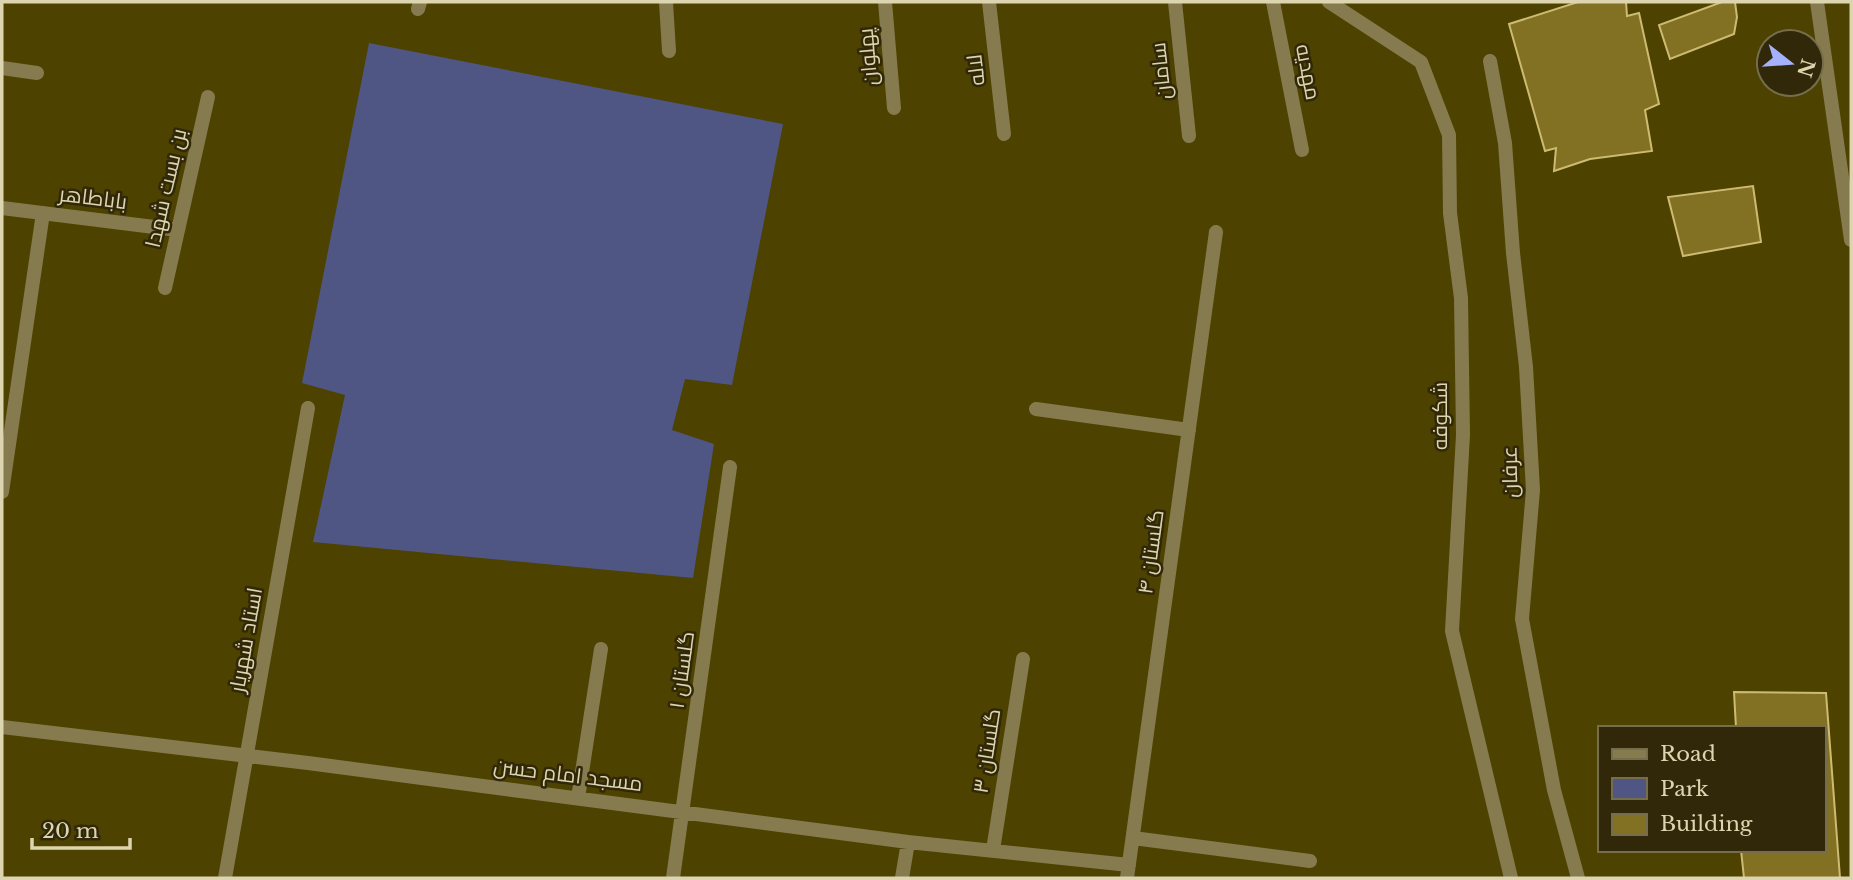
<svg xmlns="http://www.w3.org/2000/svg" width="1853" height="880" viewBox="0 0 1853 880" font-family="'Libre Baskerville',Cairo,serif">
  <rect width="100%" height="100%" fill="#4e4200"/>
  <!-- green -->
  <path fill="#4f5683" d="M369,43l414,81 -51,261 -47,-6 -13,51 42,14 -21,134 -380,-36 32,-147 -43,-12z"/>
  <!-- building -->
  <path fill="#827123" stroke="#cdbb71" stroke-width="2" d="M1578,2h48l1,14 12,-3 20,91 -14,6 7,41 -62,8 -36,12 2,-23 -11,3 -36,-127z
    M1722,2h13l2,15 -3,17 -64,25 -11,-34z
    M1753,186l8,56 -78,14 -15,-59z
    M1734,692l92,1 14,185h-96l-3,-28h82v-122h-87z"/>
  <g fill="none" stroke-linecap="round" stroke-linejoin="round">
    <!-- minor -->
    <path stroke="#867b4e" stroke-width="14" d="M666,2l3,49
      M885,2l9,106
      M989,2l15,132
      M1175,2l14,134
      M1273,2l29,148
      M1329,2l92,60 28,73 1,78 11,85 2,137 -11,196 59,247
      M1817,2l34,238
      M418,9l2,-7
      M1490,61l15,82 8,110 13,114 7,123 -11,129 32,171 24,88
      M2,68l35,5
      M2,208l176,22
      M165,288l43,-191
      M1036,409l153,21
      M2,492l41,-279
      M2,727l306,36 600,79 221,23
      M578,798l23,-149
      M1133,838l177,23
      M993,850l30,-191
      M225,878l83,-470
      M673,878l57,-411
      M902,878l6,-36
      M1127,878l89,-646"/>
  </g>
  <g text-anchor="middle" stroke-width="5" stroke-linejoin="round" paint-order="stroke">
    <!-- street labels -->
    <g font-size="21" fill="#ddd5b0" stroke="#302808">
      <text transform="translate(868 57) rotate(-95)" y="7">پهلوان</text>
      <text transform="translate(976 70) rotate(-97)" y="7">لاله</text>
      <text transform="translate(1161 71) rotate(-96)" y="7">سامان</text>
      <text transform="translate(1308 72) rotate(79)" y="7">مهدیه</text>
      <text transform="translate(166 188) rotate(-77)" y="7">بن بست شهدا</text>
      <text transform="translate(93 198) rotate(7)" y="7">باباطاهر</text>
      <text transform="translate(1440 416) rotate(-90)" y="7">شکوفه</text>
      <text transform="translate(1510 472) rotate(-91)" y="7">عرفان</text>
      <text transform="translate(1151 552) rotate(-82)" y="7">گلستان ۴</text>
      <text transform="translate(246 640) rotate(-80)" y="7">استاد شهریار</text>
      <text transform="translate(682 670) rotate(-82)" y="7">گلستان ۱</text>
      <text transform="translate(987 751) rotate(-81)" y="7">گلستان ۳</text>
      <text transform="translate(568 775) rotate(7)" y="7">مسجد امام حسن</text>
    </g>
  </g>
  <!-- border -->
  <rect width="1853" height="880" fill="none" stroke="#ddd5b0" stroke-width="7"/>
  <!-- legend -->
  <rect x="1598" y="726" width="228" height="126" fill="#302808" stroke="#756d4b" stroke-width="2"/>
  <rect x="1612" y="749" width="35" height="10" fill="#867b4e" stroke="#756d4b" stroke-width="2"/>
  <text x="1660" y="761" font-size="21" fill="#ddd5b0">Road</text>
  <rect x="1612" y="778" width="35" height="21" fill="#4f5683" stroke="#756d4b" stroke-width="2"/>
  <text x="1660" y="796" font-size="21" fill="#ddd5b0">Park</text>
  <rect x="1612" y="814" width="35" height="21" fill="#827123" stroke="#756d4b" stroke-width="2"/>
  <text x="1660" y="831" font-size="21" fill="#ddd5b0">Building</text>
  <!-- north arrow -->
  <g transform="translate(1790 63) rotate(107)"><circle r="33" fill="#302808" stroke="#756d4b" stroke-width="2"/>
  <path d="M0-5L12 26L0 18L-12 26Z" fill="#a5b1fc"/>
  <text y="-10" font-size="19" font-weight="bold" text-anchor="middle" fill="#ddd5b0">N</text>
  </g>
  <!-- scale -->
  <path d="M32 838v10h98v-10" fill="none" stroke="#ddd5b0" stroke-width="3.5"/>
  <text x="42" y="838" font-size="21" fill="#ddd5b0" stroke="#302808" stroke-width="5" paint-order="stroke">20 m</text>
</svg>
